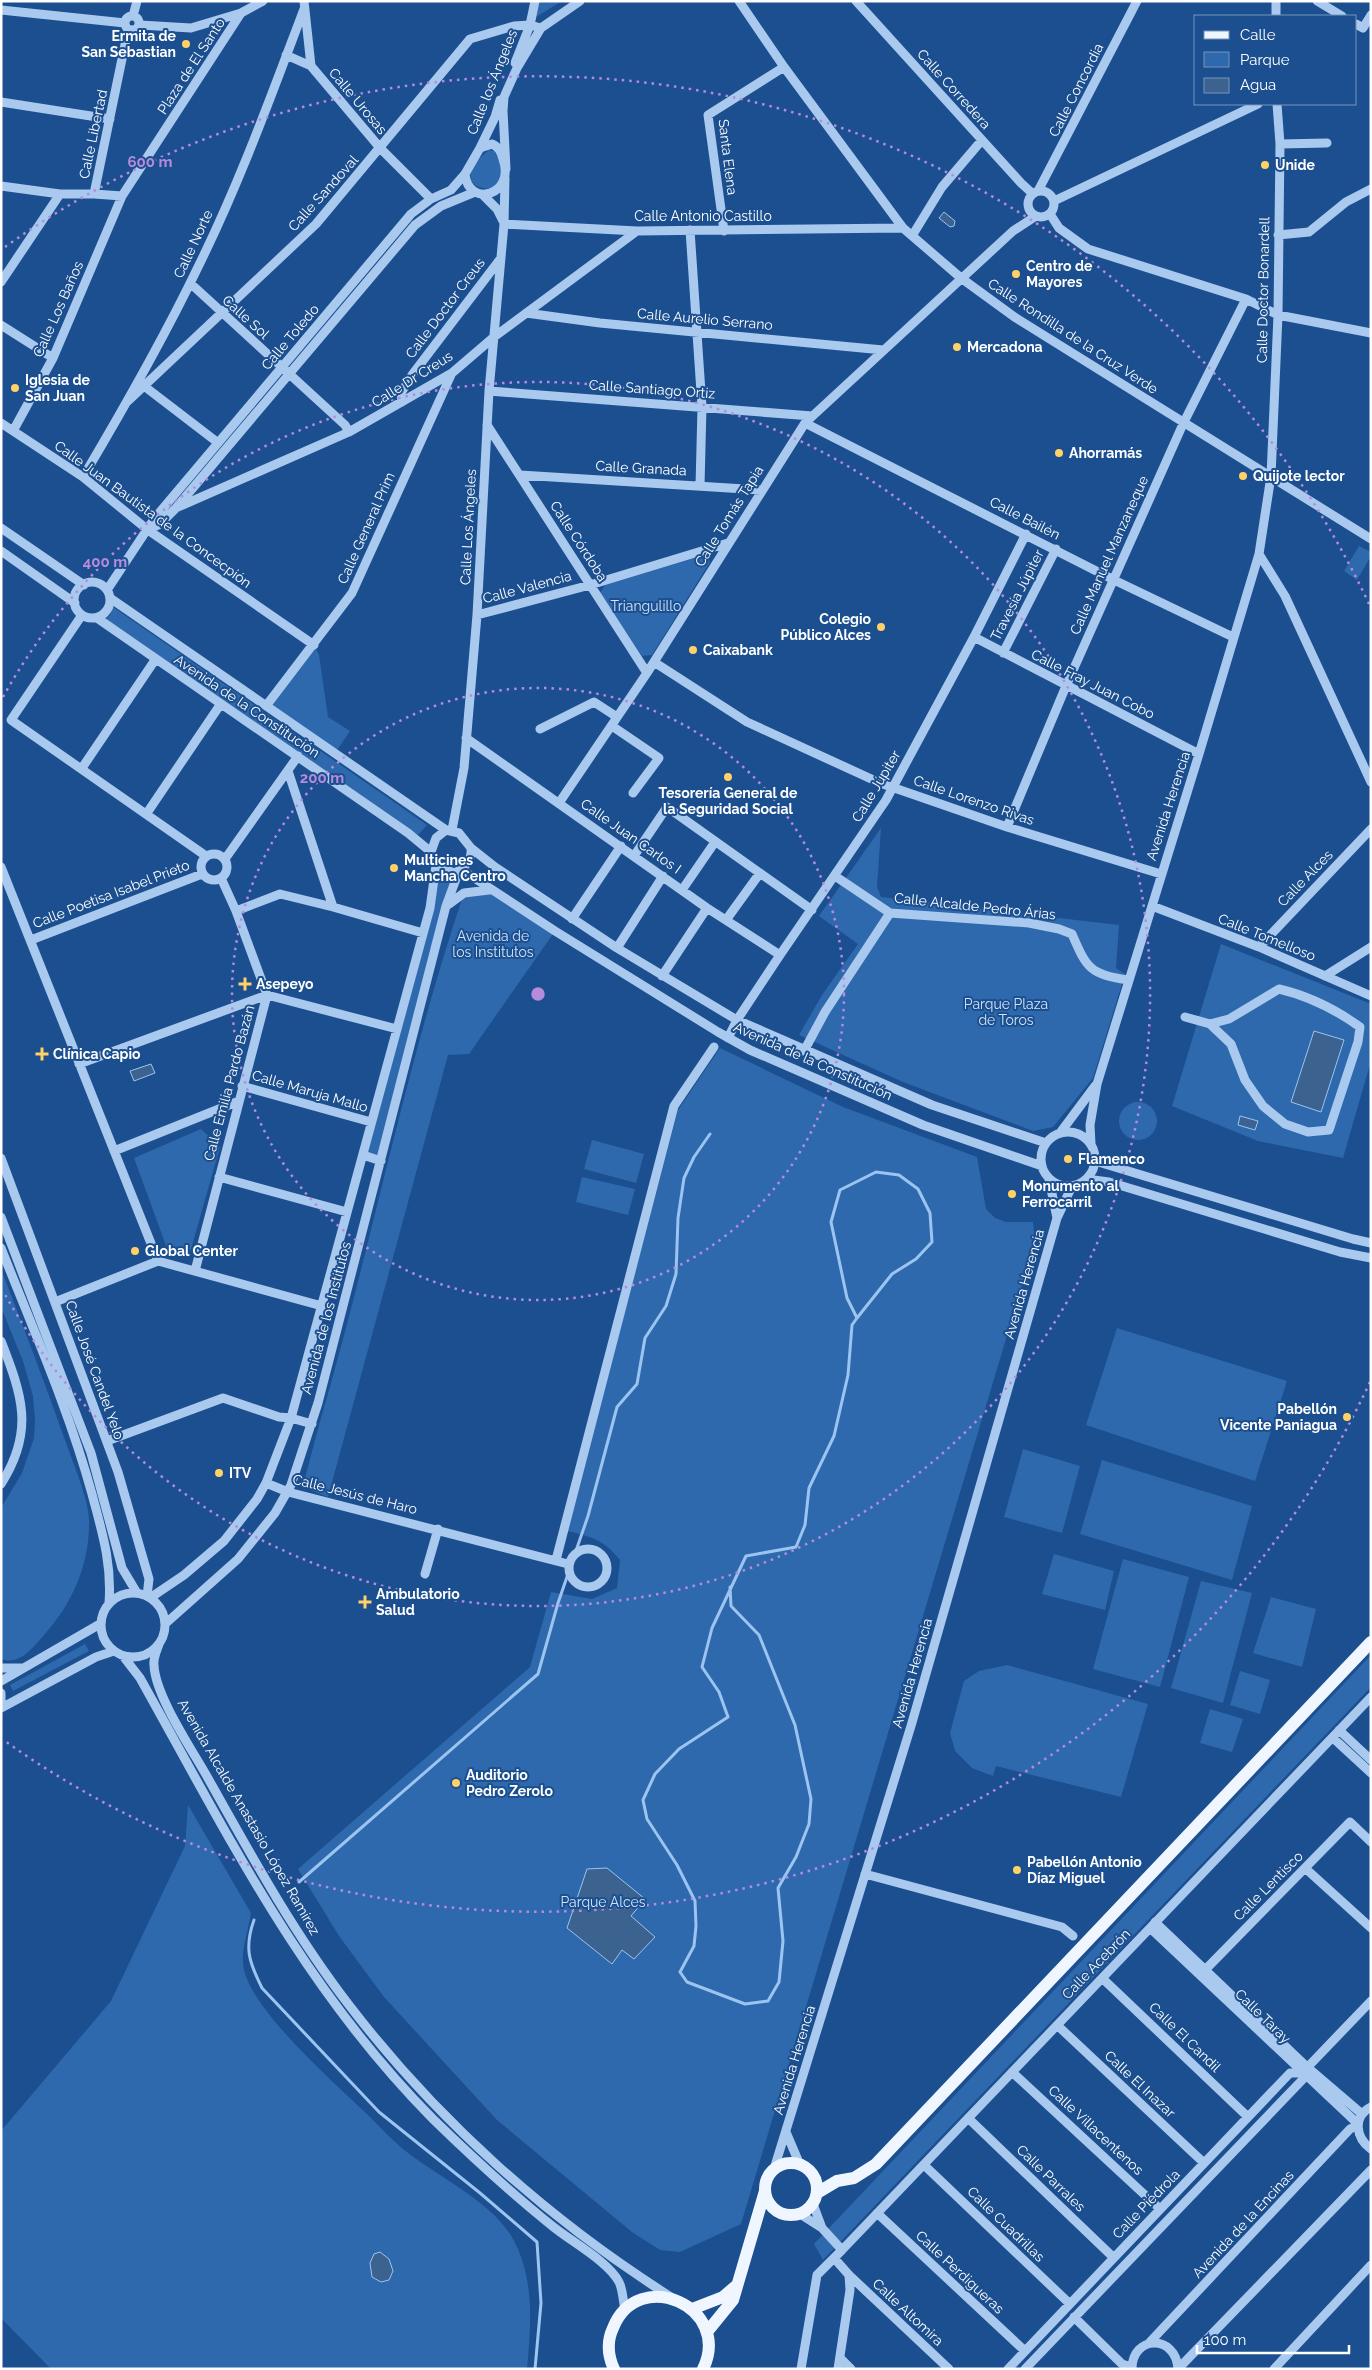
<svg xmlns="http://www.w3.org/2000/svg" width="1372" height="2370" viewBox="0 0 1372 2370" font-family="Raleway,sans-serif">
  <rect width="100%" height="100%" fill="#1b4f8f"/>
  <!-- green -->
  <path fill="#2e69ad" d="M539,1h23l-26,16z
    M489,150l5,1c37,56 -63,44 -5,-1z
    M1359,546l12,6v4l-14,24 -13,-9z
    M705,555l5,7 -58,93 -10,1 -42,-63 5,-8z
    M113,607l314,218 -9,10 -312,-216 4,-4z
    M314,645l5,10 9,62 22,14 -15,22 -69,-47z
    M881,828l-4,59 4,10 238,28 -3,43 9,6 -32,104 -40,49 -20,4 -130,-49 -104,-47 23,-40 36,-51 -39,-28z
    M436,865l18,8 -73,288 -18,-6 60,-222z
    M489,890l66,41 -86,123 -21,1 -120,442 -20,-8 -3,-11 14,-53c52,-176 86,-358 145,-532z
    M1221,944l150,60v57l-28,97 -85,-17 -86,-35z
    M720,1048l123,59 134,50 9,52 9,9 11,4h27l2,20 -294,982 -61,28 -20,-2 -28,-18 -135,-112 -113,-123 -45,-61 -41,-67 232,-202 21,-75 41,7 25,-11 3,-28c-17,-21 -28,-23 -53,-29l111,-421z
    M1119 1121a19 19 0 1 1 38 0a19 19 0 1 1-38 0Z
    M201,1129l19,18 -29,102 -7,7 -16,-5 -34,-93z
    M592,1140l52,14 -8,29 -52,-14z
    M582,1177l53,12 -7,26 -52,-13z
    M1,1269c22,57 44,114 64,171 7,20 24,60 24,80 1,43 -16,83 -45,115 -11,12 -24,31 -43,24v-151l21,-35 12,-35 1,-17 -2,-25 -10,-35 -22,-54z
    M1117,1328l170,53 -32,100 -169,-56z
    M1023,1449l57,17 -18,67 -58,-16z
    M1102,1460l150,46 -20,74 -152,-46z
    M1054,1554l60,17 -9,39 -63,-16z
    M1123,1559l66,18 -29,110 -67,-18z
    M1201,1581l51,12 -29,110 -52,-15z
    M1271,1597l45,12 -14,58 -49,-14z
    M85,1644l4,7 -76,40 -3,-6z
    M1371,1655v32l-548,573 -9,-16z
    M1007,1665l141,39 -27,93 -125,-31 -3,10 -21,-8 -17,-17 -5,-18 14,-52 15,-10z
    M1240,1671l30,9 -10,34 -30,-9z
    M1210,1709l33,10 -11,33 -32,-9z
    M188,1805l63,108c-2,15 -9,33 -8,49 0,42 96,125 127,155 11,11 21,22 33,32 33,27 89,52 110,90 22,40 18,86 14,130h-476l-50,-51v-187l110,-130 74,-155z"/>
  <!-- water -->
  <path fill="#3c6290" stroke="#9cc4f0" d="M944,212l11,9 -1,5 -4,1 -11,-9z
    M1314,1031l30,9 -23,72 -30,-10z
    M151,1064l4,9 -21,8 -4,-10z
    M1240,1116l18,5 -3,9 -17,-5z
    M607,1868l38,31 -14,17 24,21 -21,22 -12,-9 -10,14 -45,-36 20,-59z
    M380,2252l9,7 4,12 -4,9 -8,2 -9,-5 -2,-14 4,-9z"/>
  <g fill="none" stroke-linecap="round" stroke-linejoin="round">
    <!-- stream -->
    <path stroke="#9cc4f0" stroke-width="3" d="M730,1587l1,19 28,29 36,90 16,74 -2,25 -13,33 -18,31 5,53 -4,41 -11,19 -23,3 -58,-22 -7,-10 14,-26 2,-20 -1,-25 -18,-36 -30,-46 -4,-19 12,-26 24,-25 49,-32 -9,-25 -17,-25 10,-39 34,-72 50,-9 9,-22 4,-37 25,-52 14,-61 4,-50 5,-7 -10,-20 -16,-76 9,-32 36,-18 23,3 19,14 12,24 2,29 -16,17 -24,15 -35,44
      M299,1882l239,-208 20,-71 30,-87 29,-109 20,-23 8,-46 21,-32 10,-32 2,-56 6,-40 10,-21 16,-23
      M254,1920c-10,28 -5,42 8,68l117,124 101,81 57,49 4,61 -6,66"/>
    <!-- minor -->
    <path stroke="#a9c9ee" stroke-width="9" d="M304,1l7,65 70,83 50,50
      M739,1l45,66 119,161 58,50 55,40 355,221
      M856,1l165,182 12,11
      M1276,1v15
      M1317,1l25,15
      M1,10l124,13
      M241,13l22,-12
      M125 23a7 7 0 1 1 14 0a7 7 0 1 1-14 0Z
      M133,16l4,-15
      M1356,24l7,4 8,-13
      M286,55l25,11
      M515,63l15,-38 5,-24
      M1,102l109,17
      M492,144c7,3 9,8 11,15 13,37 -35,49 -38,15l15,-26z
      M1280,144l47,-1
      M480,148l15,-31 5,-17
      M506,169l-3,-58 1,-14 13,-29 24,-40 39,-27
      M1,186l59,8
      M1028 204a13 13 0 1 1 26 0a13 13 0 1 1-26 0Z
      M1038,191l99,-190
      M94,194l28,2 119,-183 -50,15 -51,-3
      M483,195l14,14 6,12
      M1054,201l204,-97
      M1050,214l9,14 29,21 158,50 32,16 93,18
      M504,224l133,7 266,-3
      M690,230l12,177 -2,79
      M724,231l-16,-116 76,-48
      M1278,235l31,-3 37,-30 25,-13
      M912,236l30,-49 40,-47
      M1,282l59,-88h34l34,-164
      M190,283l155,142 4,7
      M526,313l74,10 283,27
      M1,325l52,33
      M144,386l73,56
      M489,391l323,25
      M128,401l188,-177 154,-185 44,-13 16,-1 11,3
      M402,402l-1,-9 11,-18 89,-117
      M1,423l82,54 65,53 166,115
      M805,423l309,157 119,57
      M487,425l160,248
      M13,431l40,-73 69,-162
      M520,475l241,15
      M83,477c41,-69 81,-139 116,-212 41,-83 72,-169 105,-256
      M176,508l173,-76 103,-59 42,-36 143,-106
      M1,528l83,57
      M148,530l12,-6 16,-16 239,-283 26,-19 34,-14
      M1,551l74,52
      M1259,554l26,42 86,186
      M74 600a18 18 0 1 1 36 0a18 18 0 1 1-36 0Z
      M107,590l47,-71 257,-305 20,-15 20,-9 14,-16
      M110,598l336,232
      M82,615l-71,105 195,136
      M477,615l113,-30 138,-42
      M97,618l311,215 23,19
      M974,637l225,117
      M1003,653l53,-104
      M654,662l93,60 133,61 127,44 154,47
      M266,706l86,-113 99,-218
      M612,726l47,32 -26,35
      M540,729l54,-27 23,15
      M466,738l241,170 73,47
      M82,768l73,-108
      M288,771l45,136
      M559,803l88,-130 158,-250 208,-192 23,-15
      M147,813l73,-108
      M1007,827l59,-141 117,-262 63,-125
      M446,830l13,3 12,15c1,12 -6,21 -17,25l-18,-8 -5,-13 5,-14z
      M452,830l12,-62 13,-153 12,-224 15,-167 1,-46
      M471,848l24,19 122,81 120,72 195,85 114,38
      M201 867a13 13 0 1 1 26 0a13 13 0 1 1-26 0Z
      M634,856l33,-49 145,103
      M225,859l73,-103
      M1,867l157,394
      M462,870l93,61 163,101 32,18 173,75 119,41
      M835,876l55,37 139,10 30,6 13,5c15,35 18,40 56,46
      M682,890l33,-48
      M449,904l15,-11 25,-3
      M1152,906l107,41 112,49
      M236,911l44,-17 53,13 90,26
      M572,919l49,-73
      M726,920l34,-47
      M31,940l171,-66
      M1259,947l112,-118
      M617,948l46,-72
      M662,976l45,-68
      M1325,976l46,-29
      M1185,1017l25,7 21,20 14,36 18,26 22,18 23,8 21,-2 29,-88 2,-15c-25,-18 -51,-31 -81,-38l-50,30 -19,5
      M728,1038l9,-18 43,-65 106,-155 88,-163 52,-103
      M804,1051l21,-39 65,-99
      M79,1064l188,-69 130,34
      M242,1086l129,36
      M1041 1159a27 27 0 1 1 54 0a27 27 0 1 1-54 0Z
      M1060,1133l35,-47
      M1091,1144l-1,-19 7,-41 102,-330 60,-200 12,-78 7,-161 2,-171 -3,-40
      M114,1151l125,-50
      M363,1155l18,6
      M1,1158l117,314 31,107 -2,17
      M1095,1161l258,78 18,4
      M219,1177l128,35
      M1049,1179l8,39
      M1086,1179l23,3 231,70 31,6
      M1,1217l90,236 31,115 15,25
      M1,1248c32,81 68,162 91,246 10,38 20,69 17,109
      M195,1271l72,-276 -31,-84 -15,-33
      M55,1302l103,-41 164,45
      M1,1341c21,54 34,90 0,143
      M107,1441l116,-43 56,19 12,1 21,6
      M266,1483l22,9 280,72
      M569 1568a19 19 0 1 1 38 0a19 19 0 1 1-38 0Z
      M556,1560l118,-454 40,-59
      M425,1574l13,-45
      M101 1625a32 32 0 1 1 64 0a32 32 0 1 1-64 0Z
      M150,1598l34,-23 40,-34 33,-42 9,-16 25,-65 139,-510 6,-43
      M165,1624l73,-65 37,-46 16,-28 27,-82 128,-497 13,-35
      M159,1644c-2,6 -6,14 -5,21 1,31 39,86 55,115 43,77 86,155 140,225 88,115 200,215 322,292
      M123,1656l17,22c89,159 163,310 293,441 38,37 77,73 118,106 19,16 57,36 68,57 4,8 4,19 6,28
      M1,1668h20
      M1,1681l99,-57
      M1,1693v14
      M1,1708l95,-51 18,-6
      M1339,1730l32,30
      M1333,1738l38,35
      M1305,1868l66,60
      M865,1874l197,53 11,9
      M1155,1922l152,145 55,47
      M1150,1928l208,196
      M1205,1970l145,-148 21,20
      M1102,1978l146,139
      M1057,2025l147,138
      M1012,2072l148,137
      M1371,2107c-19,10 -15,31 0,42
      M968,2118l146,140
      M786,2132l14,33
      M924,2165l146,139
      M774,2169l137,-443 146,-508 15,-32
      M813,2204l9,24
      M877,2213l148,138
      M800,2214l22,14 20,22 -25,25 -16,94
      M842,2250l529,-553
      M834,2258l15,17 1,15 -12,79
      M849,2275l100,94
      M1074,2317l48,47 9,3
      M1149,2343l201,-214 8,-4
      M840,2358l11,11
      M1008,2369l282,-296h12l69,-72
      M1025,2369l281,-293
      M1132,2369c0,-34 44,-35 46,0
      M1178,2369l193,-199
      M1274,2369l97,-104"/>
    <!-- major -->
    <path stroke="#f0f6ff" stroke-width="12" d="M765 2189a26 26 0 1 1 52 0a26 26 0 1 1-52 0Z
      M817,2193l20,-12 17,-3 22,-14 495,-522
      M692,2309l31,-12 14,-12
      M707,2332l26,-32 32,-109
      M614,2369c-6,-13 -7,-28 -1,-41 25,-63 120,-21 90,41"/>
  </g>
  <!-- distance rings -->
  <g fill="none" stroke="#b68bdc" stroke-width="2.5" stroke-dasharray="2.5 5">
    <circle cx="538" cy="994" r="306"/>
    <path d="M3 697A612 612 0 1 1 3 1291"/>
    <path d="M1370 1382A918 918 0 0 1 5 1741M5 247A918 918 0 0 1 1370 606"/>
  </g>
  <!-- markers -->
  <g fill="#ffd166" stroke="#1b4f8f" stroke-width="2">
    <circle cx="186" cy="44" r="5"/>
    <circle cx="1265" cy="165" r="5"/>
    <circle cx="1016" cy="274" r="5"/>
    <circle cx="957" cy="347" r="5"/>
    <circle cx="15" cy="388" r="5"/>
    <circle cx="1059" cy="453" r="5"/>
    <circle cx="1243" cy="476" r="5"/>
    <circle cx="881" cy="627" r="5"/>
    <circle cx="693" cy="650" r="5"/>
    <circle cx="728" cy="777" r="5"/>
    <circle cx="394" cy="868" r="5"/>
    <path d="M242.5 976.5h5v5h5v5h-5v5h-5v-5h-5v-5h5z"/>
    <path d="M39.5 1046.5h5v5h5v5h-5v5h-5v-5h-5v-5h5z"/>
    <circle cx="1068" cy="1159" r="5"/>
    <circle cx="1012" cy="1194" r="5"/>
    <circle cx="135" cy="1251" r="5"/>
    <circle cx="1347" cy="1417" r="5"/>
    <circle cx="219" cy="1473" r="5"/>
    <path d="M362.5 1594.5h5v5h5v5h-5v5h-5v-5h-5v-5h5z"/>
    <circle cx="456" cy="1783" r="5"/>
    <circle cx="1017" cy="1870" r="5"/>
  </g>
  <g text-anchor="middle" stroke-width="4" stroke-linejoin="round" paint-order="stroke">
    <!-- poi labels -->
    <g font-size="14" font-weight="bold" fill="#fff" stroke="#1b4f8f" text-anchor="start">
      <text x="176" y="41" text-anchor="end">Ermita de<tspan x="176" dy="16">San Sebastian</tspan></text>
      <text x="1275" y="170">Unide</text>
      <text x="1026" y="271">Centro de<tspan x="1026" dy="16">Mayores</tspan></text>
      <text x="967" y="352">Mercadona</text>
      <text x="25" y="385">Iglesia de<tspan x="25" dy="16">San Juan</tspan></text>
      <text x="1069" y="458">Ahorramás</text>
      <text x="1253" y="481">Quijote lector</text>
      <text x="871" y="624" text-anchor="end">Colegio<tspan x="871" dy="16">Público Alces</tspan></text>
      <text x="703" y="655">Caixabank</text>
      <text x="728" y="798" text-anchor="middle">Tesorería General de<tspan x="728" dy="16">la Seguridad Social</tspan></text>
      <text x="404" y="865">Multicines<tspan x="404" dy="16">Mancha Centro</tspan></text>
      <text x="256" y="989">Asepeyo</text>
      <text x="53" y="1059">Clínica Capio</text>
      <text x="1078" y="1164">Flamenco</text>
      <text x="1022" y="1191">Monumento al<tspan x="1022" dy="16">Ferrocarril</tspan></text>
      <text x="145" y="1256">Global Center</text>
      <text x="1337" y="1414" text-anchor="end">Pabellón<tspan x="1337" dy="16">Vicente Paniagua</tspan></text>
      <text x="229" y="1478">ITV</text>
      <text x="376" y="1599">Ambulatorio<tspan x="376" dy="16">Salud</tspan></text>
      <text x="466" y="1780">Auditorio<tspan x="466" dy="16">Pedro Zerolo</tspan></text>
      <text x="1027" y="1867">Pabellón Antonio<tspan x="1027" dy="16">Díaz Miguel</tspan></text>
    </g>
    <!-- street labels -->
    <g font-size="14" fill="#fff" stroke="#1b4f8f">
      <text transform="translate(191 66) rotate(-57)" y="5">Plaza de El Santo</text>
      <text transform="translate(492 82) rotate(-68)" y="5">Calle los Ángeles</text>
      <text transform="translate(954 89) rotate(48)" y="5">Calle Corredera</text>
      <text transform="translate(1076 90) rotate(-63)" y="5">Calle Concordia</text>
      <text transform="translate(358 101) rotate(50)" y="5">Calle Urosas</text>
      <text transform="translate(93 134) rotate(-78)" y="5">Calle Libertad</text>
      <text transform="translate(728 157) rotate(83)" y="5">Santa Elena</text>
      <text transform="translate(323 193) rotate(-48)" y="5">Calle Sandoval</text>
      <text x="703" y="221">Calle Antonio Castillo</text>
      <text transform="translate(193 244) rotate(-65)" y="5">Calle Norte</text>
      <text transform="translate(1263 290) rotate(-89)" y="5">Calle Doctor Bonardell</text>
      <text transform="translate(445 308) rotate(-53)" y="5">Calle Doctor Creus</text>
      <text transform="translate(58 309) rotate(-66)" y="5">Calle Los Baños</text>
      <text transform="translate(246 317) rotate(42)" y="5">Calle Sol</text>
      <text transform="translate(705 319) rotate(5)" y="5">Calle Aurelio Serrano</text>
      <text transform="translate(1073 336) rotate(33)" y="5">Calle Rondilla de la Cruz Verde</text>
      <text transform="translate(290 337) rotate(-50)" y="5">Calle Toledo</text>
      <text transform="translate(412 379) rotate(-32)" y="5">Calle Dr Creus</text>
      <text transform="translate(652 389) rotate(4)" y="5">Calle Santiago Ortiz</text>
      <text transform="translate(641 468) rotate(3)" y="5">Calle Granada</text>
      <text transform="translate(153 514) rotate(36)" y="5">Calle Juan Bautista de la Concecpión</text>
      <text transform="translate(729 516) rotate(-58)" y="5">Calle Tomás Tapia</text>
      <text transform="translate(1025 518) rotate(27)" y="5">Calle Bailén</text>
      <text transform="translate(468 527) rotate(-87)" y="5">Calle Los Ángeles</text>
      <text transform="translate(366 528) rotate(-66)" y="5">Calle General Prim</text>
      <text transform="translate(579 541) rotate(57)" y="5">Calle Córdoba</text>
      <text transform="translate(1109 555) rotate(-66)" y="5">Calle Manuel Manzaneque</text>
      <text transform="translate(527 587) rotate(-15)" y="5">Calle Valencia</text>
      <text transform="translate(1017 595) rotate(-63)" y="5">Travesía Júpiter</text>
      <text transform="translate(1093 684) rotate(27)" y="5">Calle Fray Juan Cobo</text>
      <text transform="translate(247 706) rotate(34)" y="5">Avenida de la Constitución</text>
      <text transform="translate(876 786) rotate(-59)" y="5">Calle Júpiter</text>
      <text transform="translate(974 800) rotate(19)" y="5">Calle Lorenzo Rivas</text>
      <text transform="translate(1168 806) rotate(-72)" y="5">Avenida Herencia</text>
      <text transform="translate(631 836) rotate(35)" y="5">Calle Juan Carlos I</text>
      <text transform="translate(1305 878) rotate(-46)" y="5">Calle Alces</text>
      <text transform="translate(111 894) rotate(-21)" y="5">Calle Poetisa Isabel Prieto</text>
      <text transform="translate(975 906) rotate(6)" y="5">Calle Alcalde Pedro Árias</text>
      <text transform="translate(1267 937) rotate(22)" y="5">Calle Tomelloso</text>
      <text transform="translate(813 1061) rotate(24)" y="5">Avenida de la Constitución</text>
      <text transform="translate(229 1083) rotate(-75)" y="5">Calle Emilia Pardo Bazán</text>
      <text transform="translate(310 1091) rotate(16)" y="5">Calle Maruja Mallo</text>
      <text transform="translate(1024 1284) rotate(-74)" y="5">Avenida Herencia</text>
      <text transform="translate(326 1318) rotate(-75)" y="5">Avenida de los Institutos</text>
      <text transform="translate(95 1370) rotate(70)" y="5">Calle José Candel Yelo</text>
      <text transform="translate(355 1494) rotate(14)" y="5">Calle Jesús de Haro</text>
      <text transform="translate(912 1673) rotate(-74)" y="5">Avenida Herencia</text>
      <text transform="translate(249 1817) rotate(60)" y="5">Avenida Alcalde Anastasio López Ramírez</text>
      <text transform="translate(1268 1886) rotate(-45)" y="5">Calle Lentisco</text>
      <text transform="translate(1096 1964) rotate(-46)" y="5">Calle Acebrón</text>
      <text transform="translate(1263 2016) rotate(44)" y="5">Calle Taray</text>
      <text transform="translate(1185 2037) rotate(44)" y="5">Calle El Candil</text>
      <text transform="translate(794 2060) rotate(-73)" y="5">Avenida Herencia</text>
      <text transform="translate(1140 2084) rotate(43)" y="5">Calle El Inazar</text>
      <text transform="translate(1096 2130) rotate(43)" y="5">Calle Villacentenos</text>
      <text transform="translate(1051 2178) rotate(44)" y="5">Calle Parrales</text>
      <text transform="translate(1146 2204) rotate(-46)" y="5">Calle Piédrola</text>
      <text transform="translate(1006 2224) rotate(44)" y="5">Calle Cuadrillas</text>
      <text transform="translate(1243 2224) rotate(-47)" y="5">Avenida de la Encinas</text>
      <text transform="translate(960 2272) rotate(43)" y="5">Calle Perdigueras</text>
      <text transform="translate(908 2312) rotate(43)" y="5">Calle Altomira</text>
    </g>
    <!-- park labels -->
    <g font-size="14" fill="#cfe3fa" stroke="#1b4f8f">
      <text x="646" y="611">Triangulillo</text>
      <text x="493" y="941">Avenida de<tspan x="493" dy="16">los Institutos</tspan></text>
      <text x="1006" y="1009">Parque Plaza<tspan x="1006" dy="16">de Toros</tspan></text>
      <text x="603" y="1907">Parque Alces</text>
    </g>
  </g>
  <circle cx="538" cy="994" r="8" fill="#b68bdc" stroke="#1b4f8f" stroke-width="2.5"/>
  <g font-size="15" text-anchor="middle" font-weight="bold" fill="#b68bdc" stroke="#1b4f8f" stroke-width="4" stroke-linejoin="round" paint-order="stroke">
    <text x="150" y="167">600 m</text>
    <text x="105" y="567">400 m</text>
    <text x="322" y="783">200 m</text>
  </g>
  <!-- border -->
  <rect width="1372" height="2370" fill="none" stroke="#ffffff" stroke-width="5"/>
  <!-- legend -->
  <rect x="1194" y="15" width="162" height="90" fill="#1b4f8f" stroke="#7695bc"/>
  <rect x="1204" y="31" width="25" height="8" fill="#f0f6ff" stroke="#7695bc"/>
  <text x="1240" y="40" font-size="15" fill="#ffffff">Calle</text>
  <rect x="1204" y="52" width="25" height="15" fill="#2e69ad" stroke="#7695bc"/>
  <text x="1240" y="65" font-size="15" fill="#ffffff">Parque</text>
  <rect x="1204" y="78" width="25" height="15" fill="#3c6290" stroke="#7695bc"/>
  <text x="1240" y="90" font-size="15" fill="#ffffff">Agua</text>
  <!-- scale -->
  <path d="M1197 2345v8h152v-8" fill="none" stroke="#ffffff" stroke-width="2.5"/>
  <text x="1204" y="2345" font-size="15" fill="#ffffff" stroke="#1b4f8f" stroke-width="4" paint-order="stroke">100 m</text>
</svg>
